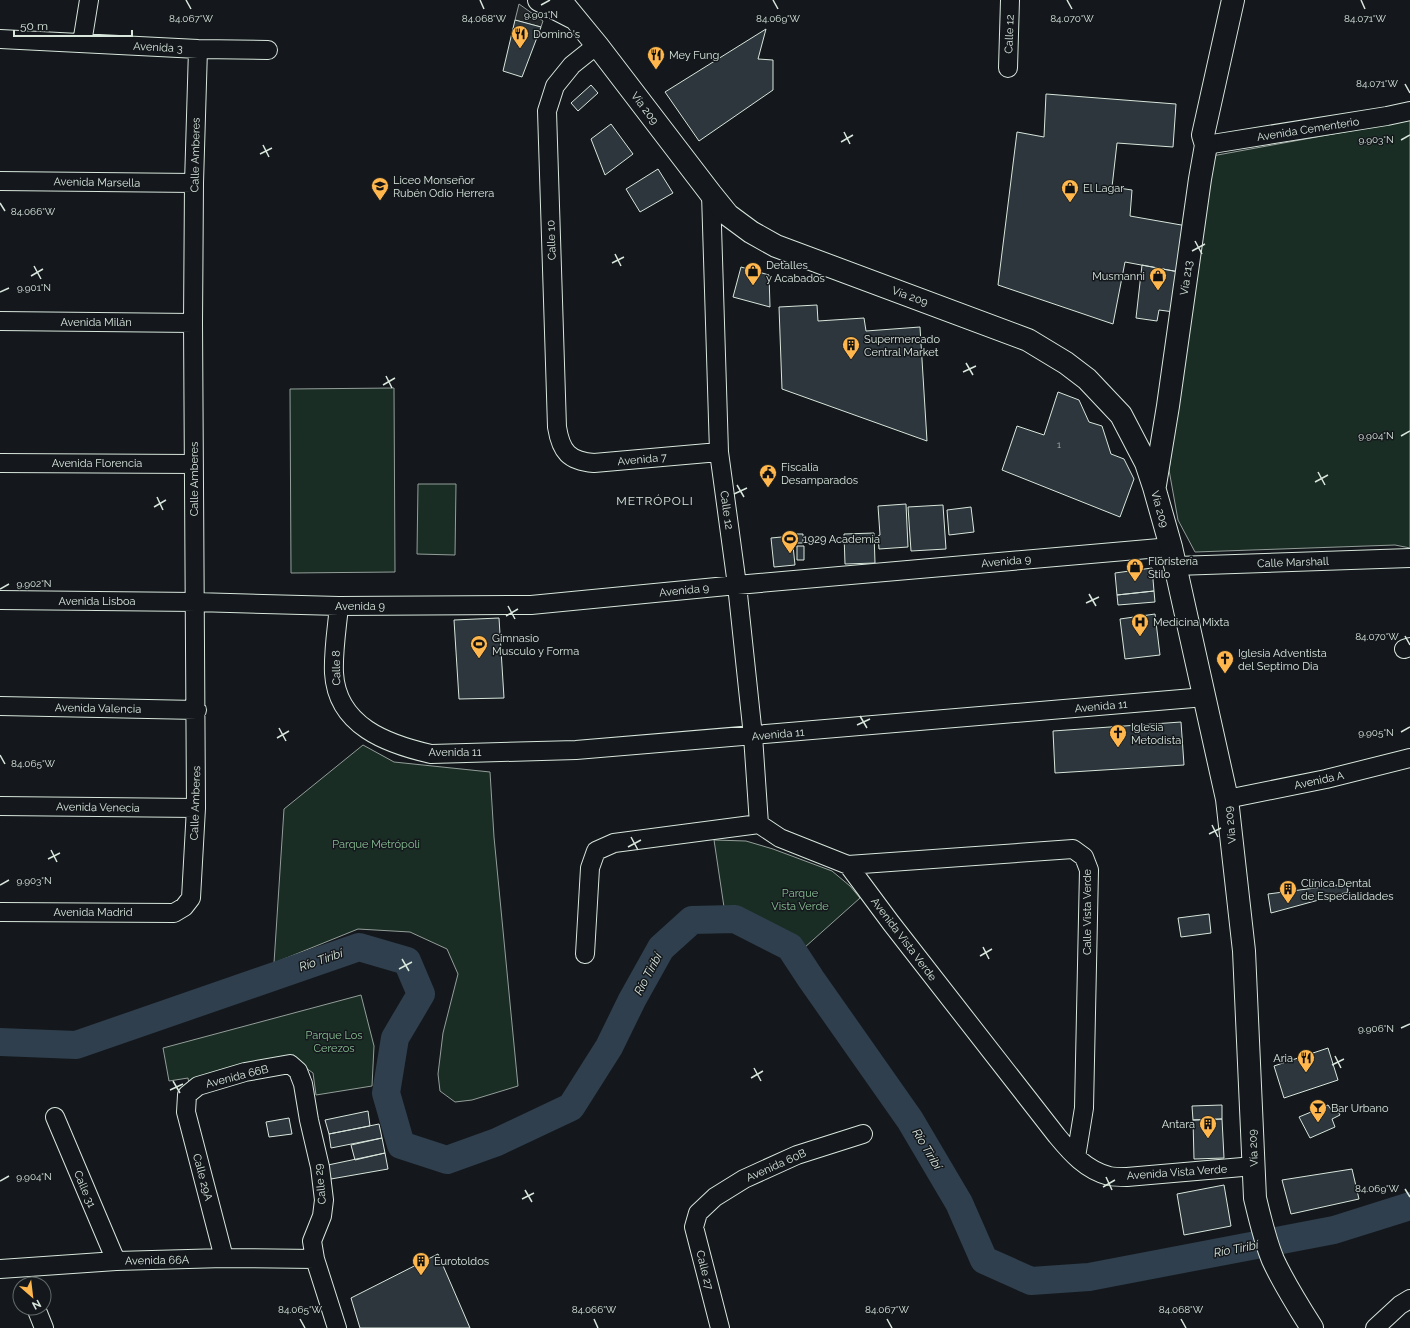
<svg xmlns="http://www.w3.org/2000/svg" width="1410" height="1328" viewBox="0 0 1410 1328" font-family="Raleway,sans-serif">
  <rect width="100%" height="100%" fill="#14181c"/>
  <!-- green -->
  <path fill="#1a2d24" stroke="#939e99" d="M1410,120v428l-15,-3 -200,7 -17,-32 -9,-50 43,-314z
    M394,388l1,184 -104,1 -1,-184z
    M418,484h38l-1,71 -38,-1z
    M363,745l31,17 96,10 4,65 24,249 -46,14 -17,2 -15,-11 -2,-17 5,-41 15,-59 -11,-25 -37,-17 -52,-3 -84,34 10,-154z
    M714,840l32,1 27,8 59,22 18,15 10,12 -56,50 -9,-10 -60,-32 -11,1z
    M361,995l13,51 -2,40 -56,9 -3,-22 -14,-10 -110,21 -1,-6 -19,3 -6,-33z"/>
  <!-- parking -->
  <path fill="#24282b" stroke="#939e99" d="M519,4l24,17 -2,6 -26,-7z"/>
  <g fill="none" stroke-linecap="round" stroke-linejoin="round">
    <!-- river -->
    <path stroke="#2f3f4d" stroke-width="28" d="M0,1042l76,3 283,-98 48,14 14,33 -26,44 -9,55 15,52 46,15 50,-18 74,-35 38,-60 23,-47 29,-52 31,-28 43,-1 55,28 21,32 99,141 49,83 25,57 47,21 58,-4 245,-47 76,-24"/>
  </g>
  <!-- building -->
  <path fill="#2c363c" stroke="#d8e6dc" d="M515,20l26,7 -19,50 -19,-6z
    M766,29l-8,30 15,1v30l-74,51 -34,-49z
    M591,85l7,8 -20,18 -7,-8z
    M1046,94l130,10 -3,43 -56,-4 -5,44 20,3 -2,26 57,10 -8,46 -54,-10 -12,62 -115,-39 19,-153 27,5z
    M611,124l22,30 -28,21 -14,-36z
    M658,169l15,24 -33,19 -14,-23z
    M1142,265l37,7 -5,40 -15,-2 -2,11 -21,-3z
    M741,267l28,8 1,32 -37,-10z
    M817,305l1,16 46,-3 2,13 54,-4 7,114 -145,-52 -3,-82z
    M1058,392l21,8 10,22 13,4 9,28 13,5 10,20 -14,38 -118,-47 15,-44 27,9z
    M906,504l2,43 -29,2 -1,-13 2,-1 -2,-29z
    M943,505l3,44 -35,2 -3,-44z
    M971,507l3,25 -25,3 -2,-25z
    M874,533l1,30 -30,1 -1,-30z
    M794,534h9v9h-9z
    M792,536l3,29 -21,2 -3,-29z
    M797,546h7v14h-7z
    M1152,568l2,23 -37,4 -2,-22z
    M1154,591l1,11 -37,3 -1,-10z
    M1155,614l5,41 -35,4 -5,-40z
    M499,618l5,80 -45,1 -5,-79z
    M1181,722l3,43 -129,8 -2,-42z
    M1347,884l1,8 -77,21 -3,-19z
    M1209,914l2,19 -30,4 -3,-19z
    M1328,1048l10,32 -54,18 -10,-32z
    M1222,1105v14l-29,1 -1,-14z
    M1328,1105l4,6 5,-2 3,6 -8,4 3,8 -25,11 -11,-21z
    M368,1111l2,15 -41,8 -4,-14z
    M289,1118l3,16 -23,3 -3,-15z
    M1222,1119l2,39 -30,1 -1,-39z
    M379,1124l3,14 -51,10 -2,-14z
    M382,1138l3,15 -30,7 -4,-15z
    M385,1153l3,16 -57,10 -3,-14z
    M1352,1169l7,30 -68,15 -9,-34z
    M1224,1185l7,41 -47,9 -7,-41z
    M438,1254l32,74h-110l-9,-30z"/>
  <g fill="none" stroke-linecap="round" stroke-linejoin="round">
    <defs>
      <path id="minor" d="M0,39l198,10 70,1
        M82,43l7,-43
        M597,45l-25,20 -17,21 -8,25 10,316c4,25 12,34 37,36l125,-11
        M1008,68l2,-68
        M1206,145l181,-29 23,-5
        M0,181l194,2
        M711,194l8,258 18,133 16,151 6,88
        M0,321l193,2
        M0,463l194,1
        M1176,566l234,-8
        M0,600l195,2 144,4 192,-1 206,-20 434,-38
        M339,606c-2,22 -6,45 -5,67 3,53 53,71 97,81l145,-4 629,-53
        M1404,649l6,-2
        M0,706l197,4
        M1227,799l99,-20 84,-21
        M0,806l196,2
        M848,865l225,-16 11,8 5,13 -5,238 -8,49
        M0,912l174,1 10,-6 7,-9 5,-90 -3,-485 1,-140 4,-134
        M585,954l5,-86 6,-17 18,-8 145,-19 21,14 68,27 43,58 166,213c14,17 29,34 52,40 6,1 12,1 18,1l127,-11
        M55,1117l61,144
        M224,1258l-38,-146 1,-17 11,-9 47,-14 45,-8 8,7 5,13 6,36 11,47 4,33 -2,16 -10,25 3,18 22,69
        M0,1269l116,-8 108,-3 91,1
        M36,1308l8,20
        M720,1328l-26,-101 4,-14 17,-16 29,-18 53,-24 66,-21
        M1375,1328l25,-23 10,-6"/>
      <path id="major" d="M539,0l33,17
        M560,0l37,45 114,149 17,21 23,17 25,14 252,94 38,23 21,16 34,36 25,48 8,24 17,60 56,252 17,152 11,247c5,21 10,43 18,62 11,24 25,46 39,68
        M1155,485l13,-79 32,-227 6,-34 -3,-10 30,-135"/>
    </defs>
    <!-- minor casing -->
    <use href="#minor" stroke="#d8e6dc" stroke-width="20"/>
    <!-- major casing -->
    <use href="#major" stroke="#d8e6dc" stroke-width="24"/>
    <!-- minor -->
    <use href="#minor" stroke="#14181c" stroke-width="18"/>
    <!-- major -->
    <use href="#major" stroke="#14181c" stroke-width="22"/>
  </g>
  <!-- ticks -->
  <path fill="none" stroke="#d8e6dc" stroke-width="1.5" d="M186,0l5,9M480,0l4,9M773,0l5,9M1067,0l5,9M1361,0l4,9M541,5l9,-5M1405,84l5,9M844,132l6,12M1401,140l9,-5M841,142l12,-7M263,145l6,12M260,154l12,-6M0,203l5,8M1195,241l7,13M1192,251l13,-7M615,254l6,12M612,263l12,-6M34,266l7,13M31,276l12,-7M0,292l9,-4M966,363l7,12M963,372l13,-6M386,376l6,12M383,385l12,-7M1401,436l9,-5M1318,472l7,13M1315,482l13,-7M737,485l7,12M734,494l13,-6M157,497l6,13M154,507l12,-7M0,589l9,-5M1089,594l7,12M1086,603l13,-6M508,606l7,13M506,616l12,-7M1405,636l5,9M860,716l7,12M857,725l13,-6M279,728l7,13M1401,732l9,-5M277,738l12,-7M0,755l5,9M1212,825l6,12M1209,834l12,-6M631,837l7,13M628,847l13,-7M51,850l6,12M48,859l12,-6M0,885l9,-5M983,947l6,12M980,956l12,-7M402,959l7,12M399,969l13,-7M1401,1028l9,-4M1335,1056l6,12M1332,1065l12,-6M754,1068l7,13M751,1078l12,-7M173,1081l7,12M170,1090l13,-6M1106,1177l6,13M0,1181l9,-5M1103,1187l12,-7M1405,1189l5,8M525,1190l7,12M522,1199l12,-6M300,1319l5,9M594,1319l4,9M887,1319l5,9M1181,1319l5,9"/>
  <!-- icons -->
  <defs>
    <symbol id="restaurant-pin" viewBox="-11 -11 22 30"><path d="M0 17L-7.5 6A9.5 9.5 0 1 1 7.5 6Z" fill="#ffb74d" stroke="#14181c"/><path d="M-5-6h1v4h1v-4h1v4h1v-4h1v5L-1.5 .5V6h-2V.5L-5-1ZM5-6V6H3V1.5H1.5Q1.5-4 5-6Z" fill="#111"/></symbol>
    <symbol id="school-pin" viewBox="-11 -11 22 30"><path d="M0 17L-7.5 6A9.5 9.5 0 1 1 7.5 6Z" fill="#ffb74d" stroke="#14181c"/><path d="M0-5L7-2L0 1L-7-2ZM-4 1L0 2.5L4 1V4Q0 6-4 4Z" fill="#111"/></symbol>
    <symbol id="shop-pin" viewBox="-11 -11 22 30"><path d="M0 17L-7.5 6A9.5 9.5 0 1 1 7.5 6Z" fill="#ffb74d" stroke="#14181c"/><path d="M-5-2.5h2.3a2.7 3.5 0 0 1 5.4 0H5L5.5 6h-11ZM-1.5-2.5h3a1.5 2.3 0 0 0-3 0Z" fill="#111"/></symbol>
    <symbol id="building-pin" viewBox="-11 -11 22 30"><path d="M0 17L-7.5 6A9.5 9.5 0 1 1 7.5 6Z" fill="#ffb74d" stroke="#14181c"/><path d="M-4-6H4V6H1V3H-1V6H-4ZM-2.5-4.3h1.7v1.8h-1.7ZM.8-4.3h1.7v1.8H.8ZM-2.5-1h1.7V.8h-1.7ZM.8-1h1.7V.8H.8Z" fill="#111"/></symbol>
    <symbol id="civic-pin" viewBox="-11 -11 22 30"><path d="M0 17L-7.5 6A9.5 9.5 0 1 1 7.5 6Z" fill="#ffb74d" stroke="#14181c"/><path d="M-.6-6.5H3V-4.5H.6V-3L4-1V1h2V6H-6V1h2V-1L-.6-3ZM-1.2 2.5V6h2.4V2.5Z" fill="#111"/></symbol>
    <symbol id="stadium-pin" viewBox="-11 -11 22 30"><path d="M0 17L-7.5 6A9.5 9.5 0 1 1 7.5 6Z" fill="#ffb74d" stroke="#14181c"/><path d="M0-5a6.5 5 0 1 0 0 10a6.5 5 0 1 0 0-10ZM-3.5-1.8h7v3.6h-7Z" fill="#111"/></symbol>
    <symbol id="hospital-pin" viewBox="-11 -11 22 30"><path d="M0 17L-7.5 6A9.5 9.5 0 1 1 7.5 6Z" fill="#ffb74d" stroke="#14181c"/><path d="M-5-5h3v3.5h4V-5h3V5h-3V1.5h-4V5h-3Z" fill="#111"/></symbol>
    <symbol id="church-pin" viewBox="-11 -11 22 30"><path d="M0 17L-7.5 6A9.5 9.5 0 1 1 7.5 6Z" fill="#ffb74d" stroke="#14181c"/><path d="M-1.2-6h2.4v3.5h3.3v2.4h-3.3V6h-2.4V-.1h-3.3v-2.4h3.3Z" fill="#111"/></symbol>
    <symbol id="bar-pin" viewBox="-11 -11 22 30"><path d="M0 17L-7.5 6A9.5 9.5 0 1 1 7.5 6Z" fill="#ffb74d" stroke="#14181c"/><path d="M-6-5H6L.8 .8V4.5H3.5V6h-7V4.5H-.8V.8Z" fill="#111"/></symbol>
  </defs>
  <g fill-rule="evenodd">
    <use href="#restaurant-pin" x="510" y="24" width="20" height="27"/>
    <use href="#restaurant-pin" x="646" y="45" width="20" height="27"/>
    <use href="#school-pin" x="370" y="176" width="20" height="27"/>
    <use href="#shop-pin" x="1060" y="178" width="20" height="27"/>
    <use href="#shop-pin" x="743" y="261" width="20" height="27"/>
    <use href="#shop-pin" x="1148" y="266" width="20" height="27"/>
    <use href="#building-pin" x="841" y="335" width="20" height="27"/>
    <use href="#civic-pin" x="758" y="463" width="20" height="27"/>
    <use href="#stadium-pin" x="780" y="529" width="20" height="27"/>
    <use href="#shop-pin" x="1125" y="557" width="20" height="27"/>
    <use href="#hospital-pin" x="1130" y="612" width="20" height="27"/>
    <use href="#stadium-pin" x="469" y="634" width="20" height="27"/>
    <use href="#church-pin" x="1215" y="649" width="20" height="27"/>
    <use href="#church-pin" x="1108" y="723" width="20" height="27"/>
    <use href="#building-pin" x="1278" y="879" width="20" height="27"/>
    <use href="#restaurant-pin" x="1296" y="1048" width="20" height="27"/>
    <use href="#bar-pin" x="1308" y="1098" width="20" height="27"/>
    <use href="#building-pin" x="1198" y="1114" width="20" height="27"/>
    <use href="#building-pin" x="411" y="1251" width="20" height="27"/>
  </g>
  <g text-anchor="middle" stroke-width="3" stroke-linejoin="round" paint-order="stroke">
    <!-- number labels -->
    <g font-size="9" fill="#adbab4">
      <text x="1059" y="448">1</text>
    </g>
    <!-- poi labels -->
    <g font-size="11" fill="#d8e6dc" stroke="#14181c" text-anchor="start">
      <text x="533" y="38">Domino's</text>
      <text x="669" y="59">Mey Fung</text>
      <text x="393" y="184">Liceo Monseñor<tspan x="393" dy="13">Rubén Odio Herrera</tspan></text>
      <text x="1083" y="192">El Lagar</text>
      <text x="766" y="269">Detalles<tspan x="766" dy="13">y Acabados</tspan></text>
      <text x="1145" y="280" text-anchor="end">Musmanni</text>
      <text x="864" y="343">Supermercado<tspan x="864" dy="13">Central Market</tspan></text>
      <text x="781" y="471">Fiscalia<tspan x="781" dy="13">Desamparados</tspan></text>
      <text x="803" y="543">1929 Academia</text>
      <text x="1148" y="565">Floristería<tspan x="1148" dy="13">Stilo</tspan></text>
      <text x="1153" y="626">Medicina Mixta</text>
      <text x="492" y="642">Gimnasio<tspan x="492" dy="13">Musculo y Forma</tspan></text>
      <text x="1238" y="657">Iglesia Adventista<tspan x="1238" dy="13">del Septimo Dia</tspan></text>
      <text x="1131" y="731">Iglesia<tspan x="1131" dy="13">Metodista</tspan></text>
      <text x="1301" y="887">Clínica Dental<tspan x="1301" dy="13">de Especialidades</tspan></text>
      <text x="1293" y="1062" text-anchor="end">Aria</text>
      <text x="1331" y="1112">Bar Urbano</text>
      <text x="1195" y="1128" text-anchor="end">Antara</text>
      <text x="434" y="1265">Eurotoldos</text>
    </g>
    <!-- street labels -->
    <g font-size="11" fill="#d8e6dc" stroke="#14181c">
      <text transform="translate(1009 34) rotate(-88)" y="4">Calle 12</text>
      <text transform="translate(158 47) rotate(3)" y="4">Avenida 3</text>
      <text transform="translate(645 108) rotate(53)" y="4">Vía 209</text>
      <text transform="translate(1308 129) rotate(-9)" y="4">Avenida Cementerio</text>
      <text transform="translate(195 155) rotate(-89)" y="4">Calle Amberes</text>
      <text transform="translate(97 182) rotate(1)" y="4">Avenida Marsella</text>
      <text transform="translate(551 240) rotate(-92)" y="4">Calle 10</text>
      <text transform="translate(1186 278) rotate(-82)" y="4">Vía 213</text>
      <text transform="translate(910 296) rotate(20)" y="4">Vía 209</text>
      <text x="96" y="326">Avenida Milán</text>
      <text transform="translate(642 459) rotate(-5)" y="4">Avenida 7</text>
      <text x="97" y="467">Avenida Florencia</text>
      <text transform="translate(194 479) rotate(-90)" y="4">Calle Amberes</text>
      <text transform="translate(1160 509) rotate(74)" y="4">Vía 209</text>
      <text transform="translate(727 510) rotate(82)" y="4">Calle 12</text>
      <text transform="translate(1006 561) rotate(-5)" y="4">Avenida 9</text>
      <text transform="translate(1293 562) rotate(-2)" y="4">Calle Marshall</text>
      <text transform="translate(684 590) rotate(-6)" y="4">Avenida 9</text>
      <text x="97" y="605">Avenida Lisboa</text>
      <text x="360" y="610">Avenida 9</text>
      <text transform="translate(336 668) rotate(-91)" y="4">Calle 8</text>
      <text transform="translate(1101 706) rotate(-5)" y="4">Avenida 11</text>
      <text transform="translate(98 708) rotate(1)" y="4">Avenida Valencia</text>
      <text transform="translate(778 734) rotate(-5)" y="4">Avenida 11</text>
      <text x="455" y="756">Avenida 11</text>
      <text transform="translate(1319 780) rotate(-12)" y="4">Avenida A</text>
      <text transform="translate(195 803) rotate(-88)" y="4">Calle Amberes</text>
      <text transform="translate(98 807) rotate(1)" y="4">Avenida Venecia</text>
      <text transform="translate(1230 825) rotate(-96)" y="4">Vía 209</text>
      <text x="93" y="916">Avenida Madrid</text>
      <text transform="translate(1087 912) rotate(-90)" y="4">Calle Vista Verde</text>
      <text transform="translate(904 939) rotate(53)" y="4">Avenida Vista Verde</text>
      <text transform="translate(237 1076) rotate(-14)" y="4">Avenida 66B</text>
      <text transform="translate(1253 1148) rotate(-93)" y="4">Vía 209</text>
      <text transform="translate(776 1165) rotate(-24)" y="4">Avenida 60B</text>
      <text transform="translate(1177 1172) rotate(-4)" y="4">Avenida Vista Verde</text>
      <text transform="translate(203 1177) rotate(75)" y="4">Calle 29A</text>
      <text transform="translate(320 1184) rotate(-96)" y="4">Calle 29</text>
      <text transform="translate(85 1189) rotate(67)" y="4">Calle 31</text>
      <text transform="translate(157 1260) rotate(-1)" y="4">Avenida 66A</text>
      <text transform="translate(705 1270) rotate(76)" y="4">Calle 27</text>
    </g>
    <!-- park labels -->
    <g font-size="11" fill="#8ac095" stroke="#14181c">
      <text x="376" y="848">Parque Metrópoli</text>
      <text x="800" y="897">Parque<tspan x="800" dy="13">Vista Verde</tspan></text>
      <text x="334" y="1039">Parque Los<tspan x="334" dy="13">Cerezos</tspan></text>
    </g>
    <!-- neighbourhood labels -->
    <g font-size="12" letter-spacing="1" fill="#d8e6dc" stroke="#14181c">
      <text x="655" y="505">METRÓPOLI</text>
    </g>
    <!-- water labels -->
    <g font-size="12" font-style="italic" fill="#d8e6dc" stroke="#14181c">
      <text transform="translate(321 960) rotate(-19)" y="4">Río Tiribí</text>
      <text transform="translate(648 974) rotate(-62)" y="4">Río Tiribí</text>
      <text transform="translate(927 1149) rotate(59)" y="4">Río Tiribí</text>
      <text transform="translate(1236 1249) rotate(-11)" y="4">Río Tiribí</text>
    </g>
  </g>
  <g font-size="10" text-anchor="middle" fill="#d8e6dc" stroke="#14181c" stroke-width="3" stroke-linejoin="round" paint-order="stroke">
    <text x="541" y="18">9.901°N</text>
    <text x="191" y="22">84.067°W</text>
    <text x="484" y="22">84.068°W</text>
    <text x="778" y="22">84.069°W</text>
    <text x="1072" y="22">84.070°W</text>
    <text x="1365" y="22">84.071°W</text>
    <text x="1377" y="87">84.071°W</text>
    <text x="1376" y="143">9.903°N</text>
    <text x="33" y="215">84.066°W</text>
    <text x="34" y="291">9.901°N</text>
    <text x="1376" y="439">9.904°N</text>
    <text x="34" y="587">9.902°N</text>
    <text x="1377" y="640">84.070°W</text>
    <text x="1376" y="736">9.905°N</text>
    <text x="33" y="767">84.065°W</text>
    <text x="34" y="884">9.903°N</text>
    <text x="1376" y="1032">9.906°N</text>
    <text x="34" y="1180">9.904°N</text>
    <text x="1377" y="1192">84.069°W</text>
    <text x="300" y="1313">84.065°W</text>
    <text x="594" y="1313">84.066°W</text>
    <text x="887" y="1313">84.067°W</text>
    <text x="1181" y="1313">84.068°W</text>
  </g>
  <!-- north arrow -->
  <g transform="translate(32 1296) rotate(152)"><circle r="19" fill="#14181c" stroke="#626a69"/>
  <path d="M0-3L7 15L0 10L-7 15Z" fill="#ffb74d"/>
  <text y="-6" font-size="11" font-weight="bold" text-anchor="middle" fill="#d8e6dc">N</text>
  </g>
  <!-- scale -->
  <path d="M14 30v6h118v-6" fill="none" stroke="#d8e6dc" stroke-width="2"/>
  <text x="20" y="30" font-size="12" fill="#d8e6dc" stroke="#14181c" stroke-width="3" paint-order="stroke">50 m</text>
</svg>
